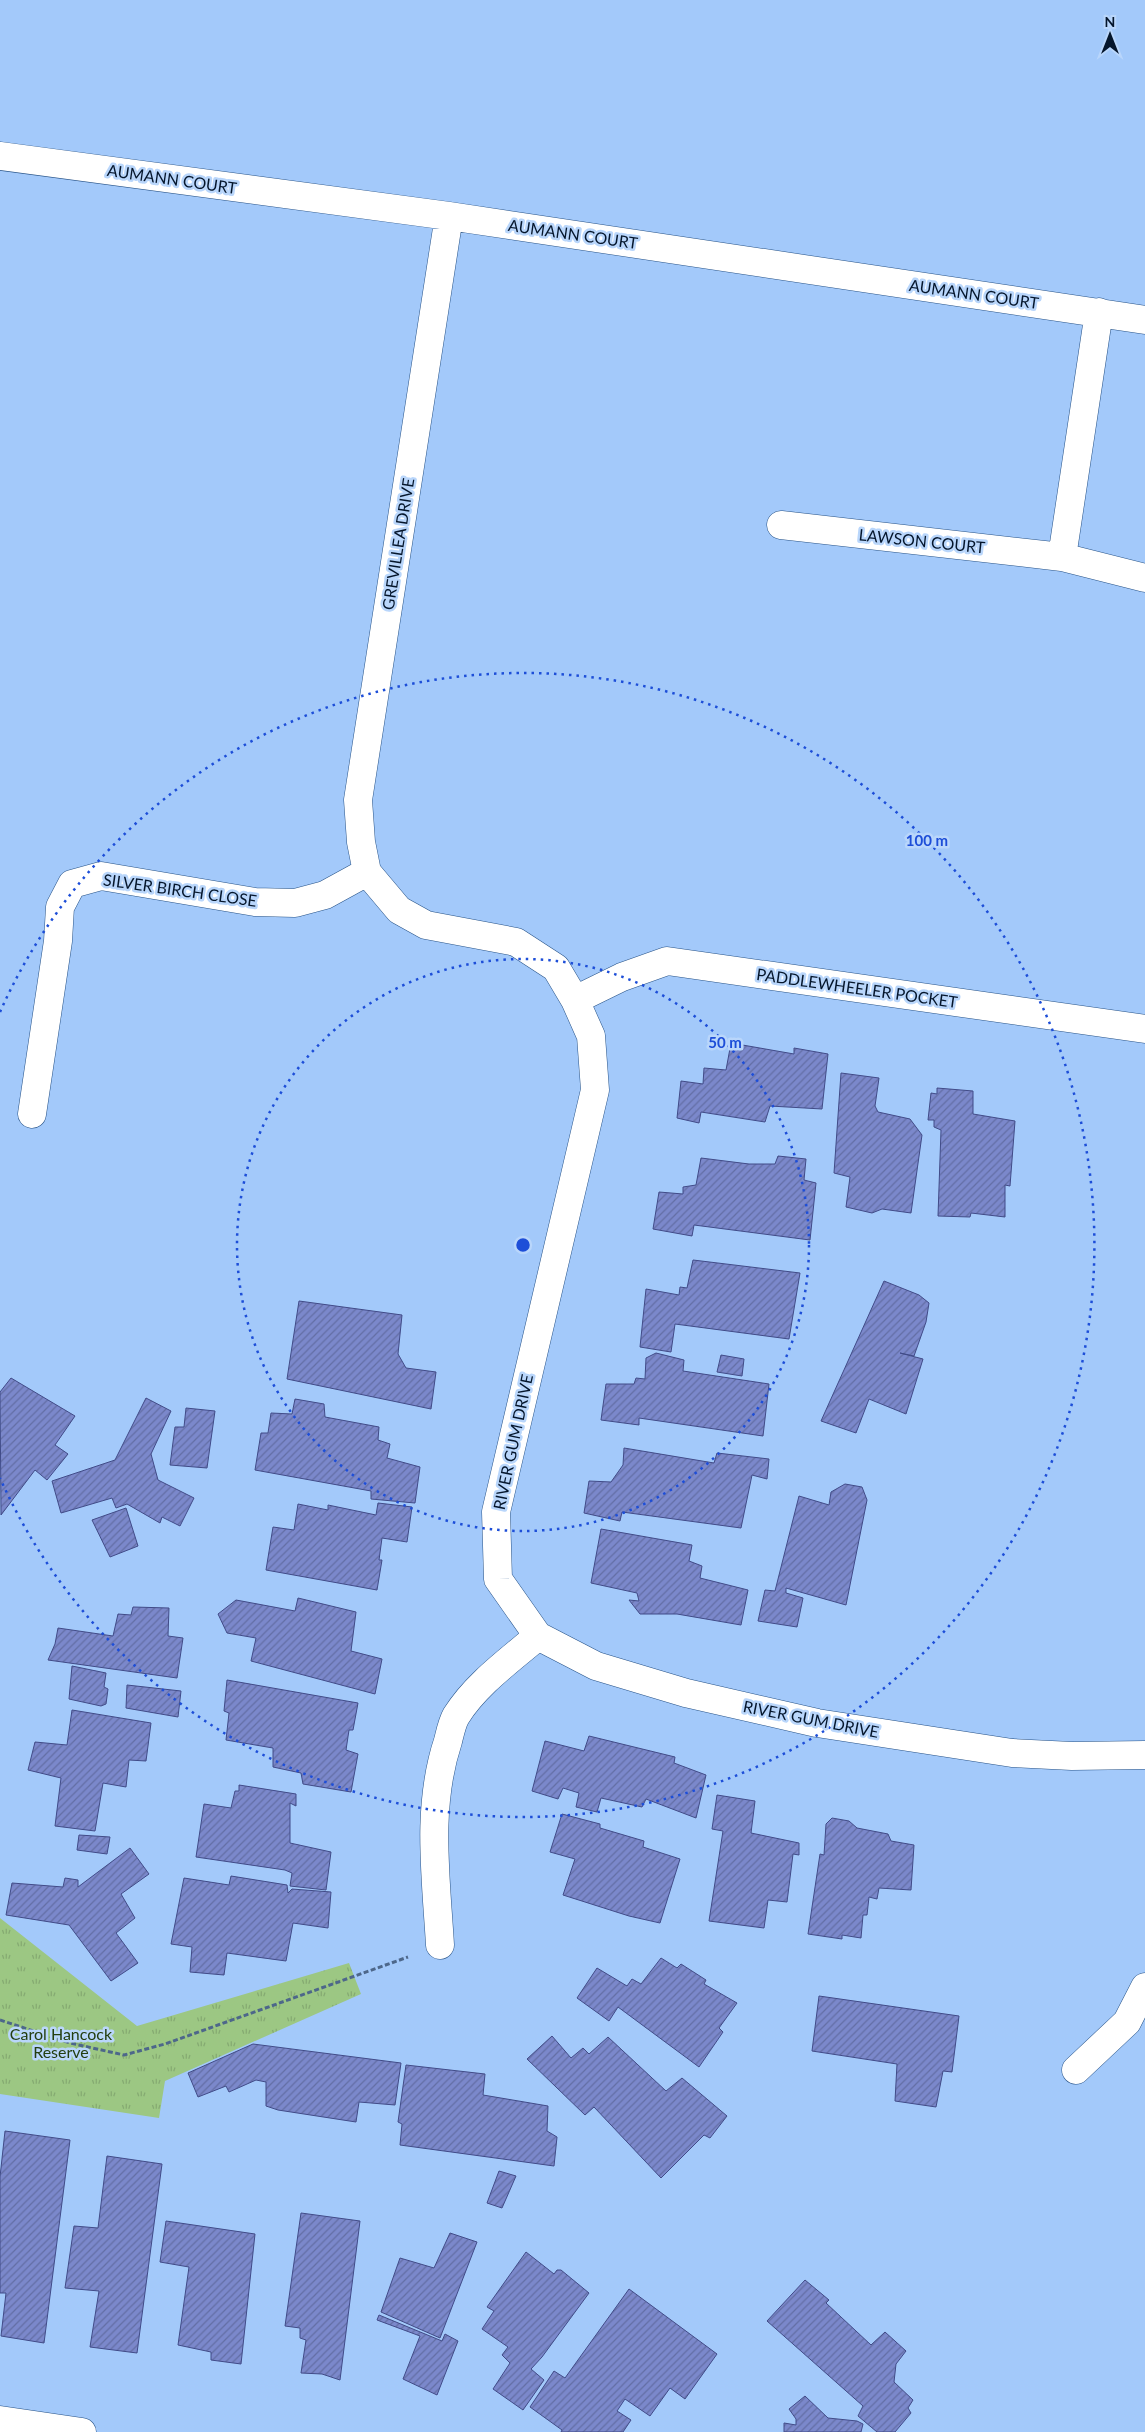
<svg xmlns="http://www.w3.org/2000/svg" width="1145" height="2432" viewBox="0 0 1145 2432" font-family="Lato,sans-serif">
  <defs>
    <pattern id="park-tufts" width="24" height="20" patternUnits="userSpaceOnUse" patternTransform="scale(1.25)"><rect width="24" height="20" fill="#9cc783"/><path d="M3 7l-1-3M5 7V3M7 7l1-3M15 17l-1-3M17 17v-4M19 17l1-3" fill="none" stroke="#85aa71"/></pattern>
    <pattern id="building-hatch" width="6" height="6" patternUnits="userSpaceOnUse" patternTransform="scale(1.25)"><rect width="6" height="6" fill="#7b88cb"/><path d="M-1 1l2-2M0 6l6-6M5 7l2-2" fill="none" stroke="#636ea5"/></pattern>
  </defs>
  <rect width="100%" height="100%" fill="#a3c9fa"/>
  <!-- park -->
  <path fill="url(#park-tufts)" d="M0,1918l137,108 212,-63 12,31 -196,87 -6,37 -159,-24z"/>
  <!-- building -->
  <path fill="url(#building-hatch)" stroke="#414b88" d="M731,1043l63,11v-6l34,6 -6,55 -52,-3 -5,16 -64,-10 -2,11 -22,-5 4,-37 22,3 1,-16 22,2z
    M841,1073l38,5 -4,28 3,6 32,7 12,16 -11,78 -29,-4 -10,4 -26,-6 4,-30 -16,-4z
    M937,1088l36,3v23l42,7 -5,65 -5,-1v32l-34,-4 -1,4 -32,-1 3,-86 -7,-3v-7h-6l3,-27 6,1z
    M778,1156l28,3 -2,21 12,3 -6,57 -116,-15 -2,11 -39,-7 6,-37 24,2v-7l13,-2 5,-27 48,6h26z
    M693,1260l107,13 -11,66 -114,-15 -4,28 -31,-5 6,-58 33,6 1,-8 7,1z
    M884,1281l35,14 10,8 -3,19 -12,34 -14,-3 23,6 -17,55 -37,-15 -13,34 -35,-12z
    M299,1301l103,14 -4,39 8,14 30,4 -5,37 -144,-30z
    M656,1353l28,7 -1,11 86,13 -6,52 -124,-18v7l-38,-5 5,-36h28l2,-6 9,1 1,-21z
    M721,1355l23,4 -2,17 -25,-4z
    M11,1378l64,38 -20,29 13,9 -21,26 -12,-10 -34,45 -1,-123z
    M146,1398l25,13 -20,43 7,26 36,18 -14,28 -18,-9 -2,6 -33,-19 -11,4 -4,-10 -51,15 -9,-32 63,-21z
    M295,1399l29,5 1,13 54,10 -1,13 12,4 -3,14 33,9 -5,36 -44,-4v-8l-116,-21 6,-37h7l3,-20 21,1z
    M186,1408l29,3 -8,57 -37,-3 5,-38h9z
    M624,1448l90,15 3,-10 52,6 -2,20 -15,-4 -11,53 -119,-16 -2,9 -36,-8 5,-32 22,1 12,-17z
    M845,1484l17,3 5,13 -21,105 -60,-17v5l17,5 -6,29 -39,-6 7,-31 10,1 24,-95 30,9 2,-13z
    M378,1503l34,4 -5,35 -25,-4 -3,22h3l-5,30 -111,-20 7,-43 21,3 4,-26 30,6v-5l48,10z
    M126,1508l12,38 -28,11 -18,-37z
    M601,1529l91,16 -3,16 13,5 -2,12 48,12 -7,35 -64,-11h-37l-11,-14 10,1 -2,-8 -46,-10z
    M298,1598l58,14 -5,39 31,8 -7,35 -124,-33 5,-23 -29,-5 -9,-19 18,-14 59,11z
    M133,1607l36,1 -1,28 15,2 -6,40 -129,-18 7,-16 3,-16 55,8 5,-22 13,1z
    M72,1666l34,7 -2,14 4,2 -2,15 -5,2 -32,-7z
    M227,1680l131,23 -5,27h-4l-3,20 12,4 -7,38 -48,-8 -2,-11 -28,-6v-19l-47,-8 3,-27 -5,-2z
    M127,1685l54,6 -3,26 -52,-9z
    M72,1710l79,13 -5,38 -17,-1 -3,27 -23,-4 -8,48 -40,-5 6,-48 -33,-8 7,-28 32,3z
    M589,1736l86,21 -1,6 32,12 -10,43 -50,-19 -4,8 -41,-9 -4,14 -21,-5 3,-14 -16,-5 -5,11 -26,-8 13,-50 39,10z
    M239,1785l57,9v12l-6,-3v40l41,9 -5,38 -36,-4 2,-13 -7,-3 -89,-13 8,-53 27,4 4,-17h4z
    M717,1795l38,6 -4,32 48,10v12l-6,-1 -6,48 -19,-2 -4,28 -55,-7 14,-90 -11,-2z
    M562,1814l38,10v4l44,13 -1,6 37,12 -20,64 -31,-7 -66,-21 12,-36 -25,-7z
    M832,1818l17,3 8,7 31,6 3,7 23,4 -3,45 -32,-2 -2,11 -8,-2 -2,18h-4l-2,23 -19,-3v4l-34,-5 12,-80 4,1 2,-31z
    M79,1835l31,2 -3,17 -30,-4z
    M130,1848l19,26 -28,20 14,24 -19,15 22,30 -27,18 -42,-56 -63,-10 6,-32 51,4 2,-9 13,2v7z
    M231,1876l56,9 1,8 4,-4 39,3 -3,36 -35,-5 -7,38 -59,-8 -3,22 -34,-3 2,-25 -21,-3 13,-66 45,7z
    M661,1958l16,10 4,-4 25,16 -2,4 33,19 -18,25 4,4 -24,35 -81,-60 -9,14 -32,-23 20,-30 30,18 5,-7 9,5z
    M819,1996l140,20 -7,56 -9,-1 -7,36 -41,-6 2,-37 -85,-13z
    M552,2036l19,22 12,-10 6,6 19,-17 58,54 16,-13 45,38 -17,22 -6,-3 -43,43 -67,-71 -9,8 -58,-56z
    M253,2044l148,19 -6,42 -36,-3 -3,20 -78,-12 -12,-4v-24l-10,-2 -27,12 -3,-6 -28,11 -10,-24z
    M406,2065l79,9 -2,21 65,11 -1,25 10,6 -3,29 -154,-21 2,-21 -4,-2z
    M5,2131l65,9 -26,203 -43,-7 5,-43h-6v-116z
    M107,2156l55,8 -25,189 -47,-6 9,-56 -34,-3 9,-62 24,2z
    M499,2171l17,5 -14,32 -15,-5z
    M301,2213l59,8 -20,159 -18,-6 -21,-1 5,-33 -6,-2v-10l-15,-2z
    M166,2221l89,13 -14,130 -30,-4v-8l-33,-7 11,-78 -29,-5z
    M450,2233l27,9 -37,96 -59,-26 19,-54 34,10z
    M526,2252l28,22 3,-4h4l28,23 -47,64 -11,12 13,11 -21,30 -30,-21 17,-26 -8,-8 6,-8 -26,-18 12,-18 -7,-4z
    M805,2280l24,20 -3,3 45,42 14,-13 21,19 -10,13 -2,18 19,18 -5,8 3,5 -16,19h-18l-19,-16 5,-10 -96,-85z
    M629,2289l88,65 -32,45 -15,-11 -20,28 -25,-17 -8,12 14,9 -8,12h-62l1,-2 -32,-23 24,-36 11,7z
    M379,2315l63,26 3,-7 13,7 -21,54 -34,-16 17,-43 -43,-16z
    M805,2396l23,22 29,3 6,3 -2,8h-77v-9l12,2v-6l-7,-10z"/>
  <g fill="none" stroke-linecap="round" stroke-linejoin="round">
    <defs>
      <path id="street" d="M0,156l449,60 696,104
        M449,216l-91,584 3,42 6,30 32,38 27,15 90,17 40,26 19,32 16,36 4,54 -99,422 2,67 40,57 58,30 90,27 131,30 195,30 60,3 73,-1
        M781,525l281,32 83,21
        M1062,557l37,-245
        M575,1000l47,-23 45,-16 478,68
        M32,1114l26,-173 2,-34 12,-23 29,-8 154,26 40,1 30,-8 42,-23
        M440,1945c-4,-68 -14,-138 8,-204 2,-8 4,-18 8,-25 20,-32 54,-56 82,-80
        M1076,2070l51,-48 18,-35
        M0,2420l82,12"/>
    </defs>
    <!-- street casing -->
    <use href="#street" stroke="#275388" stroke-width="29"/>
    <!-- path -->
    <path stroke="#4d678a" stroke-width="3" stroke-dasharray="5 2.5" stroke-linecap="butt" d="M0,2020l70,23 54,12 41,-11 243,-87"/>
    <!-- street -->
    <use href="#street" stroke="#fff" stroke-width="28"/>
  </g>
  <!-- distance rings -->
  <g fill="none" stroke="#1d4ed8" stroke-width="2.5" stroke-dasharray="2.5 5">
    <circle cx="523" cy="1245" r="286"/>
    <path d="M0 1012A572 572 0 1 1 0 1478"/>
  </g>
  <g text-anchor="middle" stroke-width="5" stroke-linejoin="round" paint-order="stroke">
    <!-- street labels -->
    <g font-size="16" fill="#05162c" stroke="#b9d6fb">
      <text transform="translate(172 179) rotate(8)" y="6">AUMANN COURT</text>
      <text transform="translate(573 234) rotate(8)" y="6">AUMANN COURT</text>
      <text transform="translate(974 294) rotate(8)" y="6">AUMANN COURT</text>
      <text transform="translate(922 541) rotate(6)" y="6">LAWSON COURT</text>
      <text transform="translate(398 544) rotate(-81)" y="6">GREVILLEA DRIVE</text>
      <text transform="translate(180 890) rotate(8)" y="6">SILVER BIRCH CLOSE</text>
      <text transform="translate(857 988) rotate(8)" y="6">PADDLEWHEELER POCKET</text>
      <text transform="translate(513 1442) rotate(-78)" y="6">RIVER GUM DRIVE</text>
      <text transform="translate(811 1719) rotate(11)" y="6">RIVER GUM DRIVE</text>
    </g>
    <!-- park labels -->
    <g font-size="16" fill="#233e0f" stroke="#b9d6fb">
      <text x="61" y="2040">Carol Hancock<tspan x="61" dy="18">Reserve</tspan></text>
    </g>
  </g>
  <circle cx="523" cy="1245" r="8" fill="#1d4ed8" stroke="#b9d6fb" stroke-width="2.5"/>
  <g font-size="15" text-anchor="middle" font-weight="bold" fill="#1d4ed8" stroke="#b9d6fb" stroke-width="5" stroke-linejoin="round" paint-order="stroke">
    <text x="927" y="846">100 m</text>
    <text x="725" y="1048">50 m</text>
  </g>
  <!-- north arrow -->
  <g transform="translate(1110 35)" stroke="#b9d6fb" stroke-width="4" paint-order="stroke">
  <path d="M0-4L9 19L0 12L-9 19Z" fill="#05162c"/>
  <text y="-8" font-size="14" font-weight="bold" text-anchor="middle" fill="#05162c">N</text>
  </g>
</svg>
